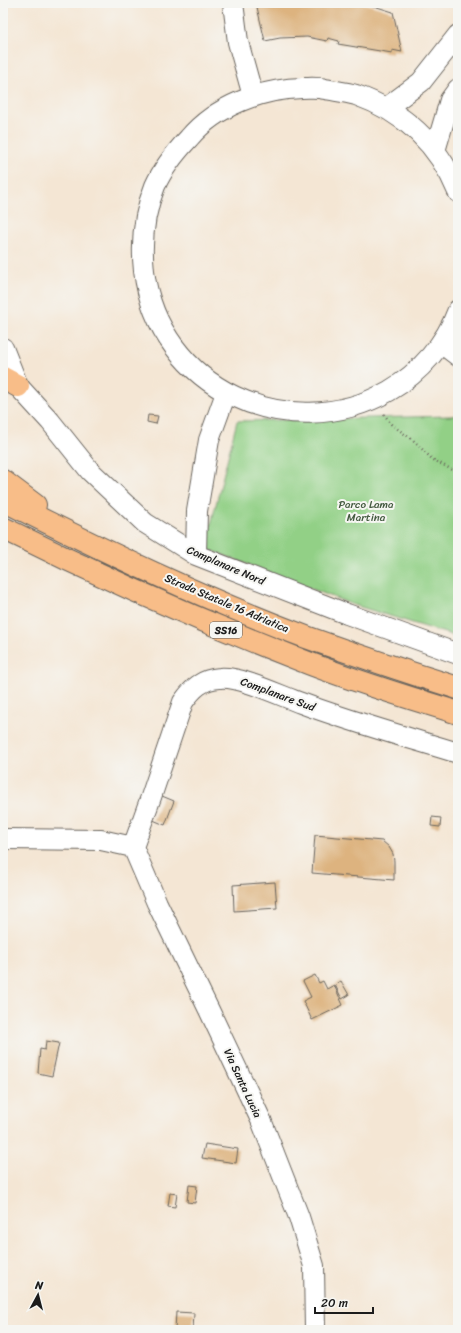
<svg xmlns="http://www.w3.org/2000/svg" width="461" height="1333" viewBox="0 0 461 1333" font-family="Sriracha,sans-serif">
  <rect width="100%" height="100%" fill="#f6f6f2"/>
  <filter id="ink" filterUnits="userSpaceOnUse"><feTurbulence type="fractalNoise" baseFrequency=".025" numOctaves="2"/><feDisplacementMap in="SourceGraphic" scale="8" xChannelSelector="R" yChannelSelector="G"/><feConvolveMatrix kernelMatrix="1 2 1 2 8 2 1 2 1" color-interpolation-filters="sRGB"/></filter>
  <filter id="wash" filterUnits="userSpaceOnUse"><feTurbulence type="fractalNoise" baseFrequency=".012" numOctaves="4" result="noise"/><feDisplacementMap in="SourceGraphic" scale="16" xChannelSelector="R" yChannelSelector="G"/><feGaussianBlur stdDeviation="0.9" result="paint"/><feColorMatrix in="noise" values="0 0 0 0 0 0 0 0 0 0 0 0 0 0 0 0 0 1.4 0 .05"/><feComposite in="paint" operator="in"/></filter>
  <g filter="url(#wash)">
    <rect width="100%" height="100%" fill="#f4e6d4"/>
    <!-- green -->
    <path fill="#92d086" stroke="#577651" d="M458,415v222l-107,-33 -146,-56 32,-127 214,-5z"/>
    <g id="blocks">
      <!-- building -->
      <path fill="#ddb37f" d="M256,3h106l15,4 16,5 9,40 -10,-2v3l-54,-9 1,-3 -11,-3 -1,3 -20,-4 -27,1 -15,3z
        M148,415l10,1 -2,8 -9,-2z
        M162,796l12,5 -9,24 -12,-5z
        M432,817l9,1 -1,9 -9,-1z
        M315,835l67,6 7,6 4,7 1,7v19l-82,-7z
        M275,882l2,26 -43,3 -1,-26z
        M315,975l4,8 4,-2 4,8 7,-4 9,20 -31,15 -9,-19 8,-4 -8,-16z
        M341,981l8,14 -7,4 -7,-14z
        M46,1041l13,2 -7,33 -14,-3 2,-24 5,1z
        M205,1144l33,5 -2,14 -34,-5z
        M189,1185l8,1 -2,17 -8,-1z
        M170,1193l7,1 -2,13 -7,-1z
        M176,1312l18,1 -1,17h-18z"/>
    </g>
  </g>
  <g filter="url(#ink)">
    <use href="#blocks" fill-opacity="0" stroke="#68635c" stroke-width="1"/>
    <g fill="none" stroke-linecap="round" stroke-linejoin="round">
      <defs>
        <path id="street" d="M233,3l5,39 15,54
          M386,108l35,-26 37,-47
          M435,151l15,-51 8,-11
          M458,192c-19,-47 -54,-80 -102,-97 -10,-3 -21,-4 -31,-6 -8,-2 -15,-1 -23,-1 -41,1 -86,18 -113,50 -14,15 -26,30 -34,48 -11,27 -14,57 -11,85 15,117 144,177 245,120 31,-18 57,-48 69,-81
          M441,343l17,13
          M3,348l15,38 32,35 40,50 55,52 51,32 151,59 111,40
          M196,555l1,-44 12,-71 17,-47
          M3,839l98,1 32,7
          M133,847l24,56 52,107 52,110 38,97 15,49 1,64
          M133,847l18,-50 32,-95c10,-14 19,-23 37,-24 20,-2 61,18 81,25 51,19 105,34 157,50"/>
        <path id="highway" d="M3,378l15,8
          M3,481l32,24
          M3,500c99,50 199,98 303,137 50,18 101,35 152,51
          M3,528c96,48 195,92 295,131 52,21 106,37 160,54"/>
      </defs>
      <!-- street casing -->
      <use href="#street" stroke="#68635c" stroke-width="22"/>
      <!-- highway casing -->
      <use href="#highway" stroke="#68635c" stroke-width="24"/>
      <!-- path -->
      <path stroke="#68635c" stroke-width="2.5" stroke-dasharray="1 3" stroke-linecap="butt" d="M384,414l7,10 23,17 18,18 26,14"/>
      <!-- street -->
      <use href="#street" stroke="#fff" stroke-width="20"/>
      <!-- highway -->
      <use href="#highway" stroke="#f8bd88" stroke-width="22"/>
    </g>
  </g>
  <g text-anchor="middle" stroke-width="4" stroke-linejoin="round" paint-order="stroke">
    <!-- shield labels -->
    <rect fill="#f6f6f2" stroke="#5d5d5c" stroke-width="1" x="210" y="622" width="32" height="16" rx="3"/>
    <g font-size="10" font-weight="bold" fill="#1c1c1c">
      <text x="226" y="634">SS16</text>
    </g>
    <!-- park labels -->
    <g font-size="11" fill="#455b41" stroke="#f6f6f2">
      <text x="366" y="508">Parco Lama<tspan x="366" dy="13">Martina</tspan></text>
    </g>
    <!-- street labels -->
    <g font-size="11" fill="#1c1c1c" stroke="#f6f6f2">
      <text transform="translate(226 565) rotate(23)" y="4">Complanare Nord</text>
      <text transform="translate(227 603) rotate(23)" y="4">Strada Statale 16 Adriatica</text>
      <text transform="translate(278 694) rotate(20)" y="4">Complanare Sud</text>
      <text transform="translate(243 1083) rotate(65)" y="4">Via Santa Lucia</text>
    </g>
  </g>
  <!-- margin -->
  <rect width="461" height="1333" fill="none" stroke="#f6f6f2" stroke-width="16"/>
  <!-- north arrow -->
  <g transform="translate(38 1295) rotate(7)" stroke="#f6f6f2" stroke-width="3" paint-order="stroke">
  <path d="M0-3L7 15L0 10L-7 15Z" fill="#1c1c1c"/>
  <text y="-6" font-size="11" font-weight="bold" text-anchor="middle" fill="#1c1c1c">N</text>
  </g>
  <!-- scale -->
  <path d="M315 1307v6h58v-6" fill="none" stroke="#1c1c1c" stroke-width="2"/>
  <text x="321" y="1307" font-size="12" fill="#1c1c1c" stroke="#f6f6f2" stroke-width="3" paint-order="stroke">20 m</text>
</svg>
